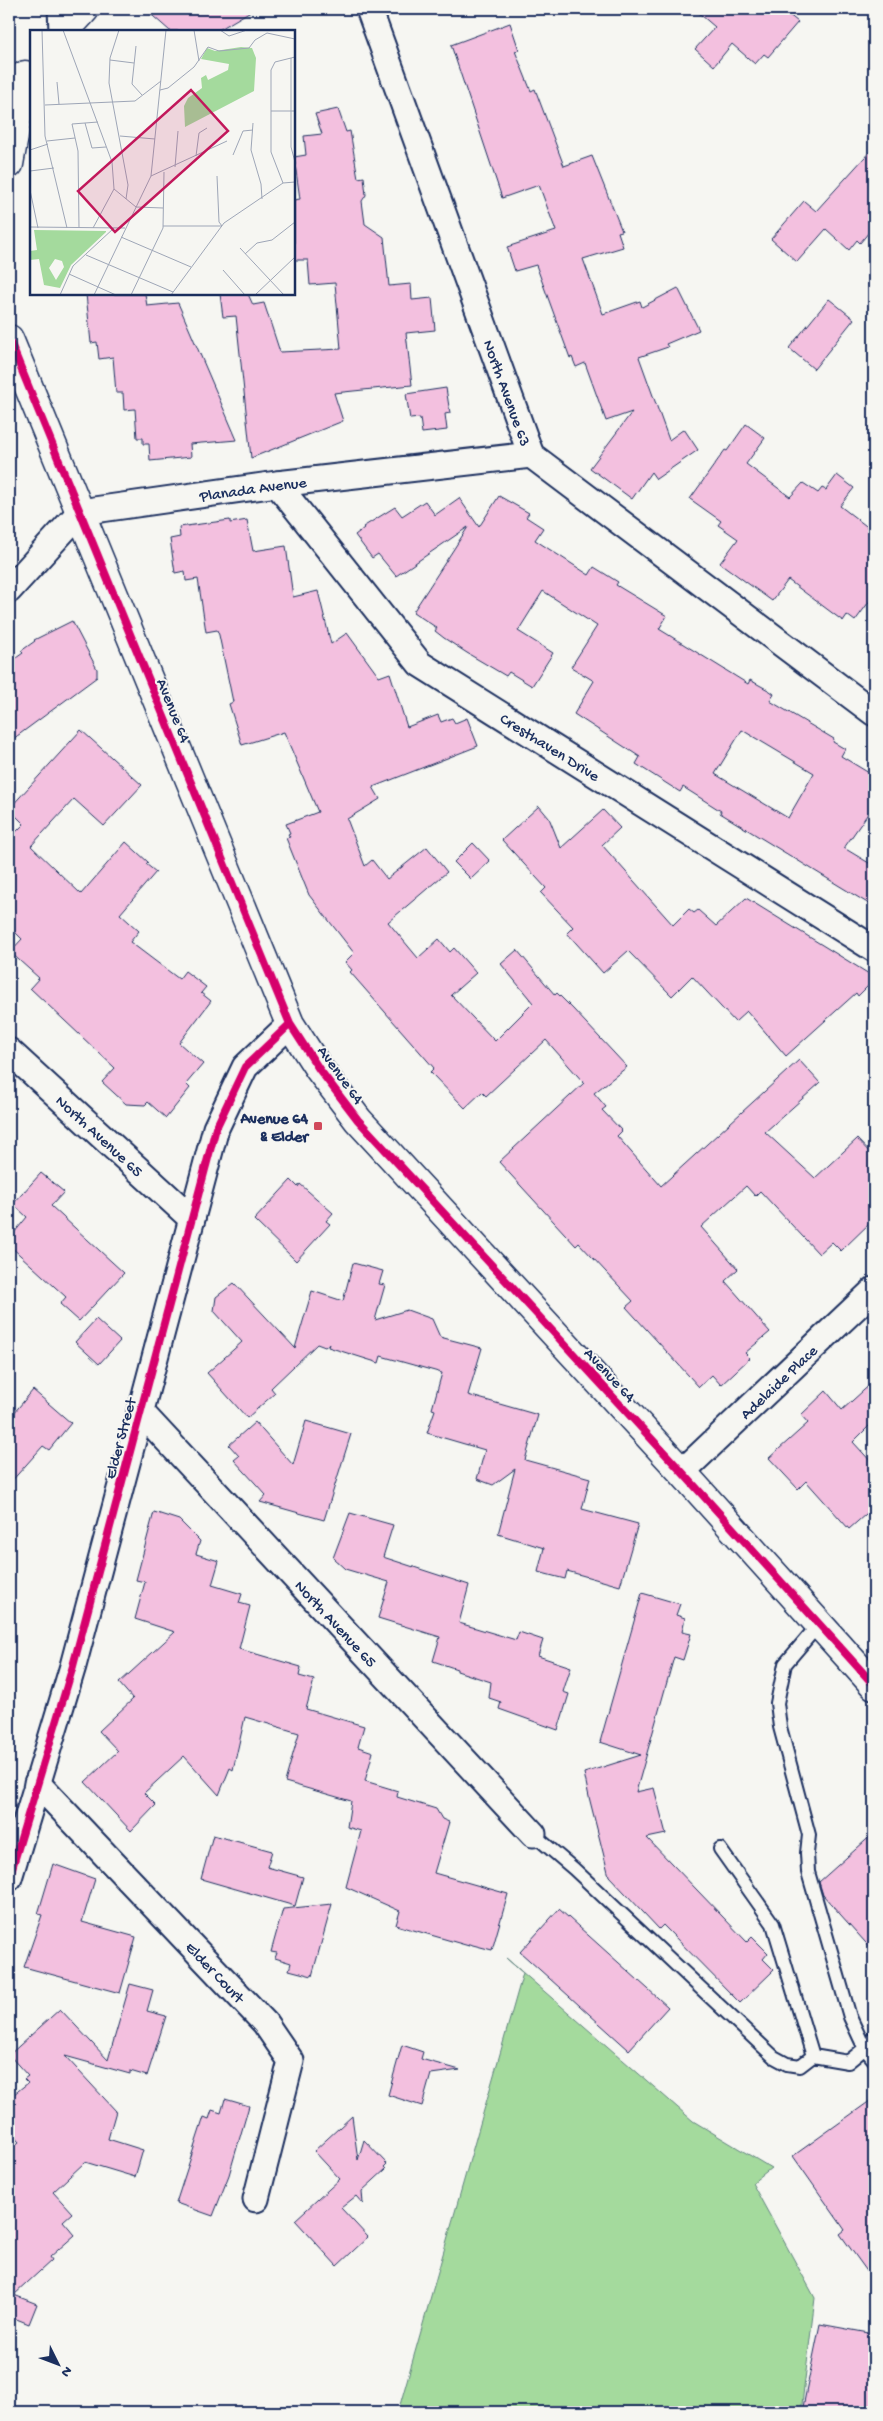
<svg xmlns="http://www.w3.org/2000/svg" width="883" height="2421" viewBox="0 0 883 2421" font-family="'Gochi Hand',sans-serif">
  <rect width="100%" height="100%" fill="#f6f6f2"/>
  <filter id="ink" filterUnits="userSpaceOnUse"><feTurbulence type="fractalNoise" baseFrequency=".02" numOctaves="2"/><feDisplacementMap in="SourceGraphic" scale="10" xChannelSelector="R" yChannelSelector="G"/><feConvolveMatrix kernelMatrix="1 2 1 2 8 2 1 2 1" color-interpolation-filters="sRGB"/></filter>
  <g filter="url(#ink)">
    <!-- green -->
    <path fill="#a4da9d" stroke="#60847e" d="M506,1958l187,163 78,47 -19,15 63,115 -14,114h-403l125,-439z"/>
    <!-- building -->
    <path fill="#f3c0df" stroke="#1b2f5e" fill-rule="evenodd" d="M145,9h109l-37,22h-47z
      M694,9h88l16,13 -30,35 -4,-3 -9,10 -23,-20 -18,22 -19,-17 20,-22z
      M510,23l9,27 -4,1 16,40 4,-2 29,77 28,-10 30,75 -4,1 5,15 -40,12 20,55 37,-13 2,6 36,-19 21,42 -33,14 2,3 -29,10 30,83 15,-11 14,21 -42,29 -5,-7 -19,27 -42,-31 42,-56 -26,9 -21,-58 -9,4 -4,-10 -2,1 -34,-93 -21,6 -8,-24 49,-16 -17,-46 -37,13 -51,-153z
      M338,109l8,23 4,-1 8,47 6,-1 2,18 -4,6 3,23 19,13 5,49 22,-2 1,16 20,-2 3,32 -29,3 6,52 -78,8 9,28 -92,37 -15,-142 -13,1 -3,-23h28l5,11 11,-2 16,49 61,-3 -6,-66 -25,2 -2,-25h-14v-60l6,-1 -6,-42 12,-2 -2,-19 18,-2 -7,-20z
      M874,147v79l-14,17 -3,-3 -8,10 -23,-21 -29,33 -26,-23 33,-38 12,10z
      M86,294h59l2,12 31,-3 59,137 -47,4 1,13 -41,4 -1,-17h-6v-6h-6l-2,-29 -11,1 -1,-17h-7l-3,-36 -14,2 -2,-17 -6,1z
      M829,299l25,20 -40,50 -25,-21z
      M446,388l4,25 -5,1 2,16 -25,3 -2,-15 -10,1 -4,-25z
      M746,424l19,14 -19,26 44,33 13,-14 15,10 4,-5 4,2 11,-15 17,13 -14,18 34,26v63l-19,26 -8,-6 -4,6 -55,-41 -16,21 -52,-38 18,-24 -20,-14 3,-4 -31,-22 35,-49 2,1z
      M499,496l30,17 -3,4 17,11 -8,12 54,35 5,-8 24,15 -2,3 51,31 -8,13 89,55 2,-4 20,11 4,3 -4,7 64,38 -1,3 12,7 -4,7 33,20v29l-30,43 30,18v41l-154,-94 1,-2 -38,-24 -3,5 -44,-28 4,-7 -66,-43 20,-33 -23,-14 26,-41 -54,-35 -25,40 35,22 -21,33 -23,-14 -3,4 -39,-23 -23,-15 -9,-7 2,-3 -24,-16 55,-85 -72,49 -18,-22 -6,4 -17,-23 9,-7 -1,-1 32,-20 7,9 23,-15 10,14 24,-17 20,29zM742,730l72,43 -26,45 -73,-44z
      M230,520v3l17,-3 6,31 33,-5 7,51 25,-6 13,53 16,-11 32,44 11,-4 17,54 31,-12 3,7 11,-4 3,5 12,-5 11,28 -105,41 7,12 -33,20 18,47 7,-6 15,19 40,-32 20,25 -59,50 30,36 21,-19 11,13 4,-4 22,25 -25,22 44,46 38,-38 -32,-39 16,-14 38,45 2,-2 16,16 54,58 -33,26 12,14 -4,3 20,21 -5,5 44,50 138,-126 21,23 -55,49 50,46 42,-39 17,18v62l-33,32 -9,-9 -13,12 -59,-63 -5,5 -9,-10 -45,41 37,42 -13,12 45,51 -25,21 5,5 -29,27 -9,-10 -13,12 -73,-80 7,-6 -54,-58 -3,3 -77,-84 85,-79 -38,-43 -60,56 -4,-4 -17,16 -35,-36 4,-4 -84,-96 2,-2 -7,-8 9,-9 -45,-58 -23,-57 4,-1 -2,-3 2,-1 -4,-9 32,-12 -34,-80 -42,13 -13,-41 4,-2 -14,-67 -2,-5 -11,2 -8,-53 -12,2 -1,-10 -10,2 -5,-34 10,-2 -1,-10z
      M72,621l25,48v8l-88,65v-79l14,-10 -2,-2 14,-10 -1,-1z
      M81,730l61,55 -38,41 -30,-27 -43,47 50,48 45,-52 22,20 -2,2 10,8 -36,42 19,17 -9,11 49,37 6,-8 21,16 -5,6 10,8 -32,42 24,21 -17,20 4,4 -24,30 -18,-16 -3,3 -19,-1 -24,-22 13,-14 -85,-80 9,-10 -29,-26 12,-13 -13,-13v-101l7,7 8,-8 -15,-15z
      M539,806l10,12 12,30 42,-38 17,18 -18,17 71,80 16,-16 5,4 4,-3 18,16 30,-28 128,79v3l-16,16 -2,-3 -70,63 -39,-45 -12,11 -43,-46 -20,20 -44,-45 -25,22 -36,-40 6,-6 -32,-34 5,-5 -44,-48z
      M473,843l17,18 -19,18 -17,-17z
      M41,1173l23,19 -13,14 73,67 -45,48 -19,-17 6,-7 -57,-52v-6l18,-22 -14,-13z
      M291,1180l7,7 2,-3 33,29 -7,8 4,3 -34,37 -42,-41z
      M353,1263l30,8 -4,13 6,1 -10,35 32,-10 25,9 8,18 42,11 -14,47 70,20 -13,45 65,18 -8,31 56,15 -18,62 -53,-15 -2,8 -27,-7 6,-24 -46,-14 17,-65 -22,16 -16,-6 8,-29 -58,-17 8,-23 -3,-1 10,-36 -61,-17 -2,7 -51,-16 1,-3 -4,3 -8,-3 -46,44 4,5 -28,25 -40,-45 35,-31 -28,-31 2,-14 18,-14 61,65 17,-57 31,10z
      M96,1319l24,22 -21,23 -24,-22z
      M874,1381v40l-21,21 21,23v42l-25,22 -43,-48 -8,8 -29,-31 39,-35 -7,-8 25,-24 16,19z
      M33,1390l38,33 -22,27 -6,-4 -34,38v-65z
      M306,1421l45,13 -27,86 -64,-18 6,-7 -32,-35 5,-4 -10,-11 26,-23 38,43z
      M154,1512l25,8 21,21 -4,13 23,7 -7,24 30,9 -3,9 11,3 -11,43 62,18 -2,9 15,4 -8,29 58,17 -6,21 15,5 -8,29 33,10 -1,6 39,12 6,10 7,3 -15,51 74,21 -16,56 -23,-6v2l-73,-21 4,-14 -54,-24 15,-56 -14,-4 4,-26 -66,-19 14,-49 -54,-16 -12,53 -3,-2 -11,27 -35,-39 -40,37 12,12 -25,26 -46,-49 33,-31 -19,-20 34,-32 -14,-16 56,-51 -40,-13 10,-37 -9,-2z
      M350,1513l43,12 -10,32 86,28 -10,38 57,17 3,-8 24,8 -5,16 33,11 -8,25 6,2 -11,36 -59,-21 2,-7 -12,-4 2,-16 -34,-11v-2l-24,-8 7,-24 -62,-19 11,-36 -44,-13 -12,-11z
      M642,1593l38,11 -4,11 9,3 -3,14 9,2 -8,26 -9,-3 -38,135 18,-4 12,46 -19,4 100,104 5,-5 16,16 -5,6 11,11 -34,33 -77,-78 -4,4 -50,-53 -20,-79 -5,-24 57,-18 -41,-13z
      M874,1833v119l-51,-57 -4,-13z
      M213,1835l59,16 -5,16 36,10 -8,29 -94,-27z
      M53,1864l42,15 -13,43 54,15 -16,56 -96,-26 18,-52 -4,-1z
      M332,1904l-20,72 -23,-6 2,-7 -16,-5 2,-5 -6,-1 12,-43z
      M559,1909l109,98 -39,43 -109,-98z
      M130,1984l23,6 -6,21 19,5 -19,60 -17,-5v3l-65,-18 51,55 -8,28 35,11 -8,27 -50,-15 -32,30 19,21 -9,8 12,14 -25,22 2,3 -38,35 23,9 -8,20 -20,-8v-166l10,-8 -10,-11v-33l19,-15 -4,-4 4,-3 -19,-21 51,-46 48,51z
      M402,2045l21,7 -2,7 39,11 -29,4 -9,32 -34,-11z
      M874,2098v183l-34,-47 5,-4 -52,-74z
      M225,2099l24,7 -20,69 -16,41 -37,-13 28,-86 5,2 3,-9 9,3z
      M352,2116l6,44 6,-20 23,24 -3,3 2,2 -24,22 1,13 -7,-8 -15,12 27,29 -31,29 -42,-46 45,-41 -26,-28z
      M820,2324l54,10v78h-72z"/>
    <g fill="none" stroke-linecap="round" stroke-linejoin="round">
      <defs>
        <path id="lane" d="M819,1624l-34,40 -8,39 3,24 29,108 -2,18 1,19 42,145 15,32 9,11
          M533,1834l41,35 200,188 13,7 13,2 13,-10
          M720,1849l53,75 40,132 35,6 22,-18 4,-7"/>
        <g id="street">
          <path d="M61,9l1,22"/>
          <path id="s1" d="M369,9l162,446 343,258"/>
          <path id="s2" d="M277,484l143,180 454,285"/>
          <path id="s3" d="M9,590l71,-78 197,-28 254,-29"/>
          <path id="s4" d="M9,1051l183,168"/>
          <path id="s5" d="M140,1411l393,423"/>
          <path id="s6" d="M682,1472l192,-182"/>
          <path id="s7" d="M37,1783l228,240 26,38 -35,138"/>
          <path d="M9,1878l64,-212 143,-538 29,-61 45,-43"/>
        </g>
        <path id="secondary" d="M65,31l20,-22
          M9,164l16,-89
          M9,339l281,685 29,45 39,51 324,352 192,213"/>
      </defs>
      <!-- lane casing -->
      <use href="#lane" stroke="#1b2f5e" stroke-width="16"/>
      <!-- street casing -->
      <use href="#street" stroke="#1b2f5e" stroke-width="29"/>
      <!-- secondary casing -->
      <use href="#secondary" stroke="#1b2f5e" stroke-width="31"/>
      <!-- lane -->
      <use href="#lane" stroke="#f6f6f2" stroke-width="12"/>
      <!-- street -->
      <use href="#street" stroke="#f6f6f2" stroke-width="25"/>
      <!-- secondary -->
      <use href="#secondary" stroke="#f6f6f2" stroke-width="28"/>
      <defs>
        <path id="cycleway" d="M9,339l281,685 29,45 39,51 324,352 192,213
          M9,1878l64,-212 143,-538 29,-61 45,-43"/>
      </defs>
      <!-- cycleway casing -->
      <use href="#cycleway" stroke="#f6f6f2" stroke-width="11"/>
      <!-- cycleway -->
      <use href="#cycleway" stroke="#d6006c" stroke-width="8"/>
    </g>
  </g>
  <!-- markers -->
  <rect fill="#d1495b" stroke="#f6f6f2" stroke-width="2" x="313" y="1121" width="10" height="10" rx="2.5"/>
  <g text-anchor="middle" stroke-width="4" stroke-linejoin="round" paint-order="stroke">
    <!-- street labels -->
    <g font-size="16" fill="#1b2f5e" stroke="#f6f6f2">
      <text dy="6" stroke="none"><textPath href="#s1" startOffset="408">North Avenue 63</textPath></text>
      <text dy="6" stroke="none"><textPath href="#s3" startOffset="280">Planada Avenue</textPath></text>
      <text transform="translate(175 710) rotate(68)" y="6">Avenue 64</text>
      <text dy="6" stroke="none"><textPath href="#s2" startOffset="384">Cresthaven Drive</textPath></text>
      <text transform="translate(342 1074) rotate(54)" y="6">Avenue 64</text>
      <text dy="6" stroke="none"><textPath href="#s4" startOffset="124">North Avenue 65</textPath></text>
      <text transform="translate(611 1374) rotate(47)" y="6">Avenue 64</text>
      <text dy="6" stroke="none"><textPath href="#s6" startOffset="132">Adelaide Place</textPath></text>
      <text transform="translate(119 1438) rotate(-75)" y="6">Elder Street</text>
      <text dy="6" stroke="none"><textPath href="#s5" startOffset="289">North Avenue 65</textPath></text>
      <text dy="6" stroke="none"><textPath href="#s7" startOffset="260">Elder Court</textPath></text>
    </g>
    <!-- poi labels -->
    <g font-size="16" font-weight="bold" fill="#1b2f5e" stroke="#f6f6f2" text-anchor="end">
      <text x="308" y="1123">Avenue 64<tspan x="308" dy="18">&amp; Elder</tspan></text>
    </g>
  </g>
  <!-- overview -->
  <g transform="translate(30 30)">
    <rect width="265" height="265" fill="#f6f6f2"/>
    <path d="M211,17l11,1 4,10 -2,33 -69,36 -1,-21 4,-8 14,-10 -1,-10 5,-3 2,5 20,-10 1,-6 -28,-5 6,-11 8,3zM4,200l72,1v1l-35,33 -11,23 -16,-3 -5,-26 -9,1v-9l7,-1zM25,229l7,2 2,6 -8,13 -7,-12z" fill="#a4da9d" fill-rule="evenodd"/>
    <path fill="none" stroke="#9ea6b7" stroke-width="1" d="M12,0l3,106 22,92M33,0l49,132 2,27 -21,39M89,0l-9,28 -1,25 19,102 -2,14M164,0l5,31M190,0l9,6 18,-6M106,16l-4,38 10,11M261,28v89l4,15M80,30l24,3M27,52l2,22M130,60l8,-2 26,-21 14,-20 11,4 30,-3 6,-8 12,-7 28,6M15,75l90,-4 26,-20M241,81h24M55,93l7,25 14,-1M223,93l-2,27 10,34 1,15M90,106l35,3M17,111l28,-3M0,120l18,-6M203,125l10,-24 10,-1M166,126l3,-23 8,-5M145,137l3,-36M0,141l24,-3M121,146l76,-35M187,146l2,46 3,4M253,153l-12,-31v-82l4,-8 20,-5M84,159l22,18 27,1M0,160l8,38M133,196h59M0,197l95,1M49,198l-1,-77 -6,-27 26,-2M91,207l70,30M210,218l44,47M215,224l12,-11 15,-3 23,-18M56,225l87,37M193,240l22,25M39,244l47,21M30,265l13,-29 41,-38M64,265l57,-119 15,-146M101,265l32,-67 1,-56M141,265l53,-72 59,-40 12,-1M225,265l40,-38"/>
    <path fill="#c2185b" fill-opacity="0.15" stroke="#c2185b" stroke-width="2.5" d="M161,60l37,41 -113,101 -37,-41z"/>
    <rect width="265" height="265" fill="none" stroke="#1b2f5e" stroke-width="2.5"/>
  </g>
  <!-- margin -->
  <rect width="883" height="2421" fill="none" stroke="#f6f6f2" stroke-width="30"/>
  <rect x="15" y="15" width="853" height="2391" fill="none" stroke="#1b2f5e" stroke-width="2" filter="url(#ink)"/>
  <!-- north arrow -->
  <g transform="translate(58 2364) rotate(132)" stroke="#f6f6f2" stroke-width="4" paint-order="stroke">
  <path d="M0-4L9 19L0 12L-9 19Z" fill="#1b2f5e"/>
  <text y="-8" font-size="14" font-weight="bold" text-anchor="middle" fill="#1b2f5e">N</text>
  </g>
</svg>
